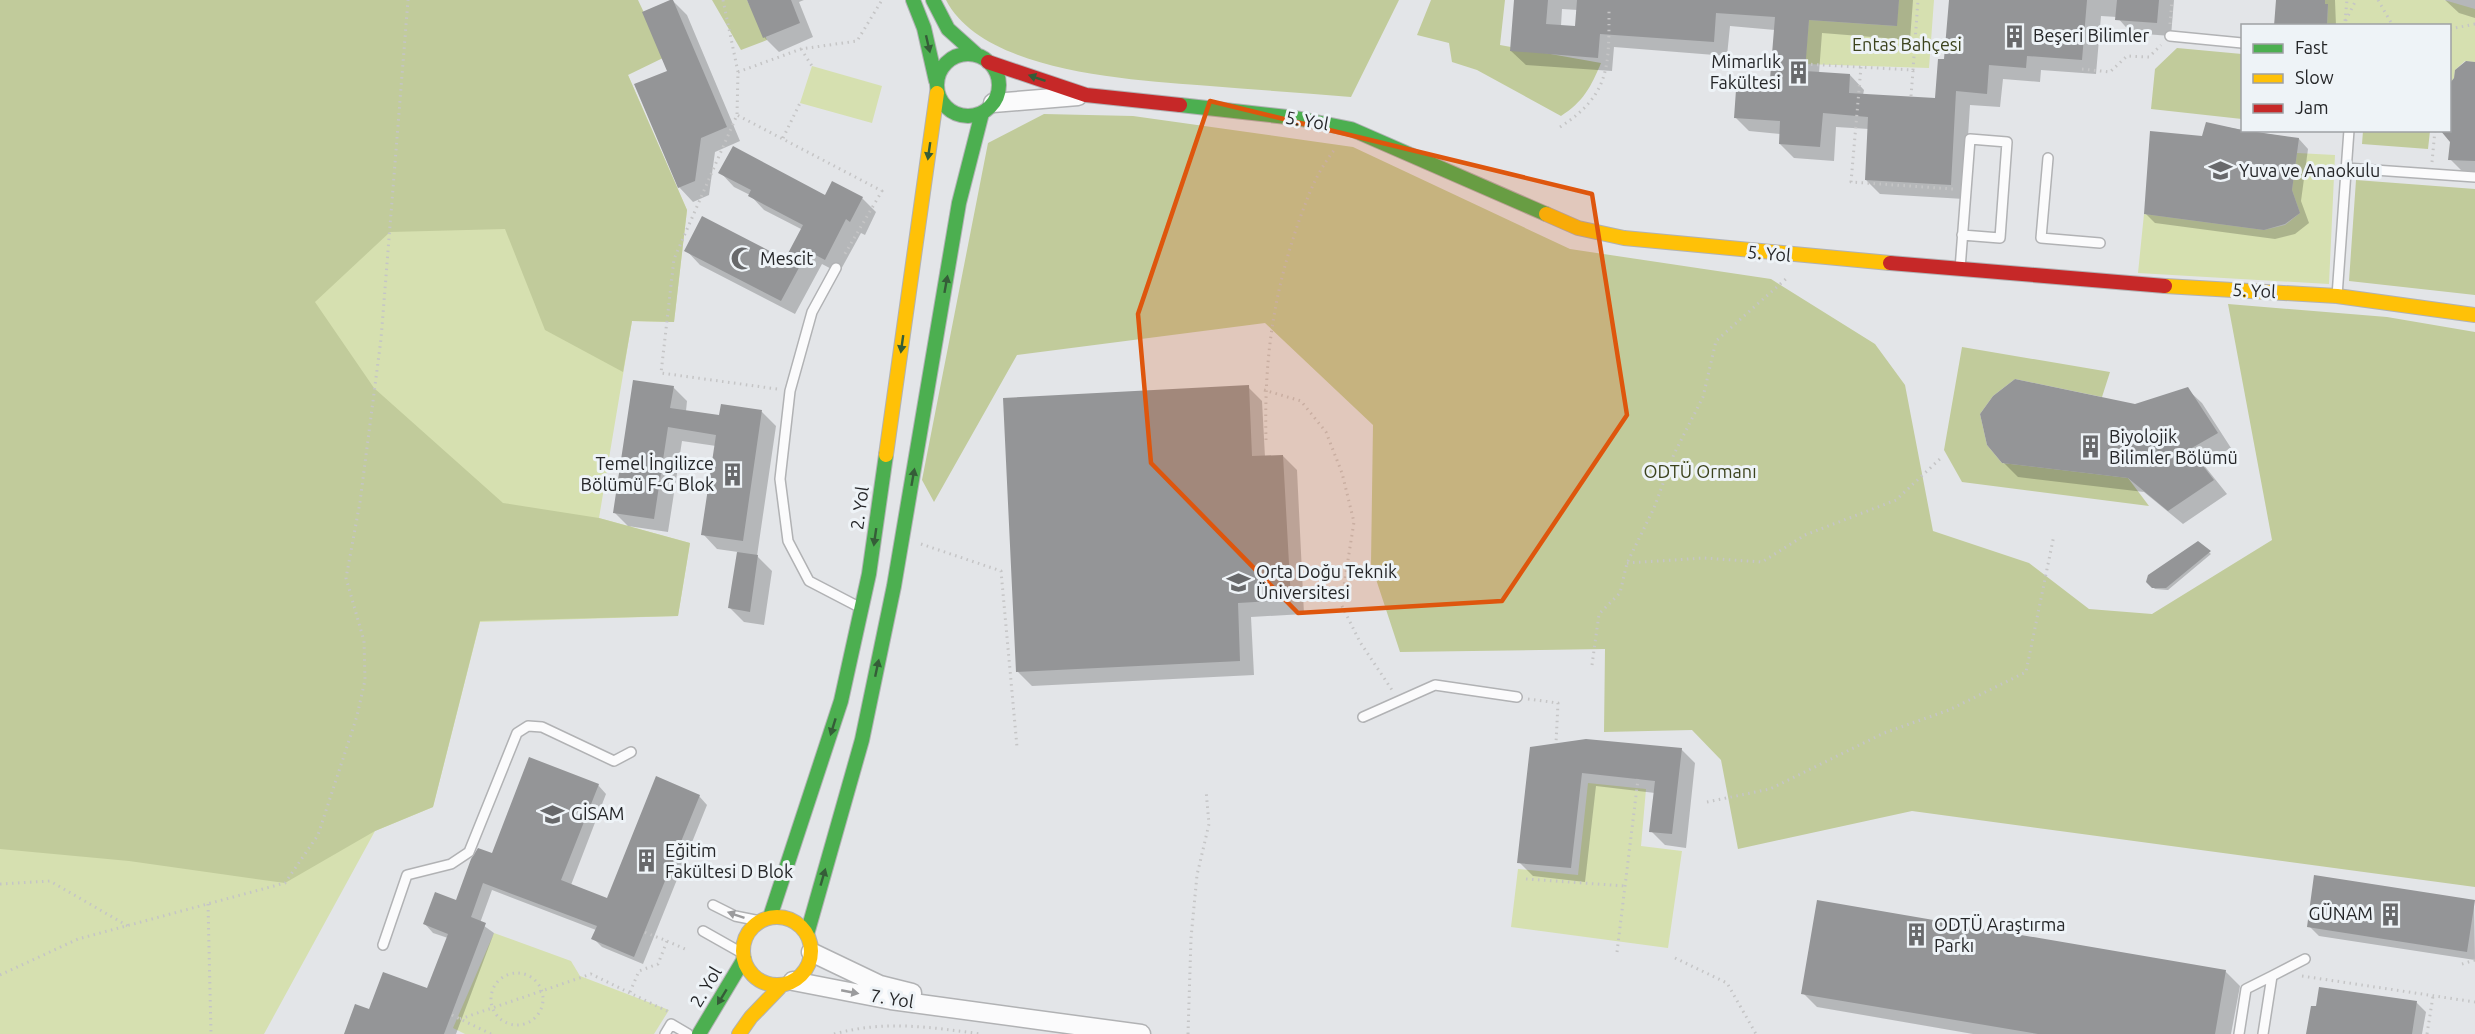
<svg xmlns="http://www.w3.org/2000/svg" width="2475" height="1034" viewBox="0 0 2475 1034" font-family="Ubuntu,sans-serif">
  <rect width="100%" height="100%" fill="#e3e5e8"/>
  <!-- green -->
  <path fill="#d6e0b0" d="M0,0h638l-10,75 59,135 -13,112 -42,-1 -33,197 91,25 -12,73 -198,6 -47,185 -58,24 -111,203h-264z
    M1899,0h35l-5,68 -124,-4 4,-44 87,6z
    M2325,0h119l31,9v53l-10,-1 -10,9 -1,8 -4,5v-57l-123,-1 1,-20 -3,-1z
    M812,66l70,20 -10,37 -72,-20z
    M2297,153l38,2 -6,129 -191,-11 6,-59 120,16 21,-5 15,-12 -8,-23z
    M1588,783l58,6 -5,57 41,5 -14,97 -157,-21 7,-58 60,6z
    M494,933l77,28 9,15 89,34 -15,24h-189l-12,-6z"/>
  <!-- forest -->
  <path fill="#c1cb9b" d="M0,0h638l27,57 -37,18 59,135 -13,112 -42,-1 -9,51 -78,-42 -40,-101 -115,3 -75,70 59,86 129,115 96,15 91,25 -12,73 -198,5 -47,186 -58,24 -90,52 -156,-22 -129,-12z
    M712,0h35l20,40 -26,10z
    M946,0h453l-48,97c-47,-4 -94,-7 -141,-11 -73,-6 -226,-12 -264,-86z
    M1431,0h74l-5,45 101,18c-10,24 -18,39 -40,53l-84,-46 -25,-8 -3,-19 -32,-8z
    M2177,48l65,6v65l-91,-10 4,-40z
    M1044,114l89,2 220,31 217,102 201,30 104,65 30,41 28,146 96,32 60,46 63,5 120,-74 -44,-236 159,13 88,15v555l-563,-76 -174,38 -17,-89 -29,-30 -88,2 1,-83 -205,3 -29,-88 2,-139 -108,-102 -248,32 -83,147 -12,-22 66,-337z
    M2363,131h67l-2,18 -66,-5z
    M2356,180l119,9v106l-126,-14z
    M1962,347l148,25 -8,25 -87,-18 -22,17 -13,18 7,31 15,18 126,15 21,28 -187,-24 -18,-32z"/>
  <!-- shadow -->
  <path fill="#0003" fill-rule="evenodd" d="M672,0l15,15 53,126 -25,11 -6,43 -16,7 -14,-15z
    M749,0h55l-5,2 14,35 -34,15 -14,-14z
    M1515,0h398l-3,40 -88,-7 -3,40 31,2 14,15 -1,5 73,4 10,-38 5,-61h223l-3,36 -40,-3 -14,-16 -16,-1 -5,58 -55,-4 -1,12 -37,-3 -3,28 -30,-2 -6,94 -84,-5 -14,-14 3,-51 -33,-2 -2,34 -40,-3 -14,-14 1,-10 -32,-3 -14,-14 36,-36 4,-51 -45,-4 -3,30 -113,-9 -2,24 -86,-6 -15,-14zM1562,9l16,1 -2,18 -15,-2z
    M2277,0h58l1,26h-61z
    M2445,0h30v18l-16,-5z
    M2475,64v110l-11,-1 -14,-14v-74z
    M2207,124l92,15 9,10 -7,52 8,22 -14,11 -20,5 -120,-16 -10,-10 58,-75z
    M720,172l105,25 37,1 14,14 -11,23 -4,-2 -22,40 -17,-9 -27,50 -95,-49 -14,-15 100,11 17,-31 -39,-20 -14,-15 -16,-8z
    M673,387l14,14 -1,10 35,6 41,-5 14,14 -19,130 15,15 -8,54 -20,-3 -14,-14 8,-56 -21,-3 -14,-15 13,-88 -34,-5 -14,91 -40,-6 -14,-14z
    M1248,387l14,14 3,56 18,-1 14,14 7,144 -53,3 3,58 -222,11 -14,-14z
    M2187,389l15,14 29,45 -28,16 24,30 -44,30 -39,-32 -126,-15 -15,-15 132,-57z
    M2198,543l13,11 -43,36 -13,-1 -7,-7z
    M1532,748l149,1 14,14 -9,85 -21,-3 -14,-14 4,-38 -59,-7 -11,96 -52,-6 -14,-14z
    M598,785l8,9 -35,91 37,15 91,-104 8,9 -64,159 -41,-17 -9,-9 3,-8 -104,-40 -12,33 14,10 -38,101h-110l24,-23 58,-21 20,-52 -15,-5 -8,-9 31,-22 37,-47z
    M2474,902l1,58 -156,-24 -10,-10z
    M2225,971l15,15 -9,48h-258l-156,-27 -14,-14z
    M2416,1002l10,10 -4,22h-114z"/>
  <!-- building -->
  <path fill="#949597" d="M670,0h3l54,127 -26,11 -6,43 -17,7 -44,-104 33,-13 -25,-59z
    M747,0h44l9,23 -37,15z
    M1514,0h34l-2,24 29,2 2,-26h322l-2,26 -88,-6 -4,51 45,3 -1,19 86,5 3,-39h6l5,-59h138l-5,60 -55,-4 -1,12 -37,-3 -2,29 -31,-3 -5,94 -86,-5 3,-63 -45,-4 -3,34 -41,-3 1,-23 -46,-3 3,-42 33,3 5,-62 -59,-4 -2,29 -114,-8 -2,24 -88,-7z
    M2117,0h42l-2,23 -42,-3z
    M2276,0h49v4h3l-1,21 -53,1z
    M2466,61l9,1v99l-27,-1 2,-18 -10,-12h10v-47l4,-5 1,-8z
    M2206,122l36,8 57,8 -7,52 8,23 -15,11 -21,6 -120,-16 6,-83 52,5z
    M733,146l92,49 7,-14 31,16 -13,25 -4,-3 -21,41 -17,-9 -27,50 -97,-50 18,-35 83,43 18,-34 -55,-29 3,-6 -33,-17z
    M2015,379l120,25 53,-17 30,46 -28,16 24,31 -46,31 -40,-33 -126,-15 -15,-18 -7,-31 13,-18z
    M633,380l41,6 -4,22 49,7 2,-11 41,6 -19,131 -42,-6 15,-100 -48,-8 -14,92 -41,-6z
    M1249,385l3,71 31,-1 8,145 -53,3 2,58 -224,11 -13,-274z
    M2198,541l13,10 -45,37h-14l-6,-6 2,-7z
    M737,552l21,3 -8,57 -22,-4z
    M1586,739l96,9 -10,86 -23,-2 6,-51 -73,-8 -11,95 -54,-5 13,-116z
    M529,757l70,27 -38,96 46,18 49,-122 44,19 -66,162 -43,-18 6,-13 -114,-43 -12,34 15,6 -42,111h-100l11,-30 14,5 14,-37 44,16 21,-54 -25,-10 12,-32 21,8 15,-41 7,-11 14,5z
    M2314,875l161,25 -8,52 -160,-25z
    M1817,900l409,70 -11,64h-177l-237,-40z
    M2319,987l98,14 -5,33h-106l5,-28h5z"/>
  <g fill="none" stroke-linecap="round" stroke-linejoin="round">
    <defs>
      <path id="lane" d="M2170,36l72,7
        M2048,158l-7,80 59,5
        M2346,168l129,9
        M836,268l-24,44 -22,79 -10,88 8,62 21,40 50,26
        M1960,269l10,-130 37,3 -7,96 -38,-3
        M2337,296l12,-166
        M1363,717l72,-32 82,12
        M713,905l22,11 25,5
        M703,931l39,22
        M383,945l24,-70 44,-11 18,-12 48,-119 11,-7 14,1 72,34 17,-9
        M665,1034l6,-10 17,10
        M2239,1034l7,-45 26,-13
        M2263,1034l9,-58 33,-17"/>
      <path id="street" d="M993,103l85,-7
        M811,952l69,33 32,8
        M793,981l98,19 250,34"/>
      <path id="fast" d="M913,0l11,28 12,53
        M933,0l15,29 29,26
        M937 85a31 31 0 1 1 62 0a31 31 0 1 1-62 0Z
        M1180,105l116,13 55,11 195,85
        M770,917l71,-216 28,-127 17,-119
        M807,934l55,-194 32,-154 65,-383 23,-90
        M699,1034l45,-75"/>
      <path id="slow" d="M1546,214l32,14 46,10 266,25
        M2165,286l172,10 138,19
        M886,455l51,-362
        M743 951a34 34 0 1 1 68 0a34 34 0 1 1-68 0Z
        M739,1034l12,-17 31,-32"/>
      <path id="jam" d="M988,62l98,33 94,10
        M1890,263l275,23"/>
    </defs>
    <!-- lane casing -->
    <use href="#lane" stroke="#b1b2b4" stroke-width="12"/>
    <!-- street casing -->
    <use href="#street" stroke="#b1b2b4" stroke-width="21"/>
    <!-- fast casing -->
    <use href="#fast" stroke="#b1b2b4" stroke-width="16"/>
    <!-- slow casing -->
    <use href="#slow" stroke="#b1b2b4" stroke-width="16"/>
    <!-- jam casing -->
    <use href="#jam" stroke="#b1b2b4" stroke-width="16"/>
    <!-- path -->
    <path stroke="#c5c5c6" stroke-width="3" stroke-dasharray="1.5 4.5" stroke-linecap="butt" d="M723,0l15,72 -1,43
      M2378,0l15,26
      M2345,21l2,-21
      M2170,24l2,-24
      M2343,26l13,-26
      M2450,29l25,-5
      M801,49l11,17
      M1805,64l108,6 5,-70
      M1861,67l-10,115 102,7
      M2082,69l28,3 17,-16 22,1 12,-12
      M738,72l63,-23 56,-8 25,-41
      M1911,96l2,-25
      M1560,127c50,-32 49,-61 49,-116
      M783,138l17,-35
      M2432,162l3,-32
      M777,389l-116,-16 13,-114 63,-144 145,76 -39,66
      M1264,390l37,11 25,31 16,41 12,49 -13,82 19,38 32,48
      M1266,440c-2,-80 7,-146 34,-222 10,-27 17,-46 35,-69
      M921,544l80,27 16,176
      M1627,563l77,-5 58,4 43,-27 91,-35 46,-43
      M1592,665l7,-51 21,-21 7,-30 27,-55 20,-54 29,-57 13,-56 72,-64
      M1528,699l30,4 -2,40
      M1707,802l63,-13 114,-56 65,-23 77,-38 28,-137
      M1526,879l99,7
      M0,884l50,-3 78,45
      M208,904l3,130
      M667,941l18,8
      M1617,952l21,-173
      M1675,958l52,25 29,51
      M2462,964l13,-4
      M491 999a26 26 0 1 1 52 0a26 26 0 1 1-52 0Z
      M0,975l78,-36 207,-56 33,-48 39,-119 8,-36 -1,-39 -18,-63 14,-76 21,-163 27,-339
      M2302,976l173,26
      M630,992l9,-21 19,-7 9,-23 -23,-9
      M452,1015l39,19
      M460,1019l131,-45 78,38
      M834,1034c51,-14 95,-7 147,0
      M1188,1034l3,-96 6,-63 12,-51 -3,-34
      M2427,1034l6,-38"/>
    <!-- lane -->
    <use href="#lane" stroke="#fbfbfc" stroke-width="9"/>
    <!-- street -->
    <use href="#street" stroke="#fbfbfc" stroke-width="18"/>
    <!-- fast -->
    <use href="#fast" stroke="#4caf50" stroke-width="14"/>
    <!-- slow -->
    <use href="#slow" stroke="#ffc107" stroke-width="14"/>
    <!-- jam -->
    <use href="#jam" stroke="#c62828" stroke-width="14"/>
  </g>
  <!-- one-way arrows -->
  <defs><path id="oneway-solid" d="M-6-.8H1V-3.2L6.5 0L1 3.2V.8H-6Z" transform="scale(1.5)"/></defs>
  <g fill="#355d38">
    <use href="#oneway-solid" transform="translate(928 44) rotate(77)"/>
    <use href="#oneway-solid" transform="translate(1037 78) rotate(-161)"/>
    <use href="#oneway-solid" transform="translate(929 151) rotate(98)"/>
    <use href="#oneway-solid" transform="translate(946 284) rotate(-80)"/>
    <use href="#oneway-solid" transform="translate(902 344) rotate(98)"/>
    <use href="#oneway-solid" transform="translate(913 477) rotate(-80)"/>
    <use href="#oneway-solid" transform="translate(875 537) rotate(98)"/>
    <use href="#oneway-solid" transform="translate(877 668) rotate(-78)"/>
    <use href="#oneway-solid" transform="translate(833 727) rotate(107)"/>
    <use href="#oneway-solid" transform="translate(823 877) rotate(-74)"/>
    <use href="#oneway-solid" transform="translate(722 997) rotate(121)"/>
  </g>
  <g fill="#9b9b9d">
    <use href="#oneway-solid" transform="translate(736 915) rotate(-161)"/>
    <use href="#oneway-solid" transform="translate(850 992) rotate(11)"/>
  </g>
  <!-- marked area -->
  <path fill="#de560d" fill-opacity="0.2" stroke="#de560d" stroke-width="4.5" stroke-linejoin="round" d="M1210,101l382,93 35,221 -125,186 -204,12 -147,-150 -13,-149z"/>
  <!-- icons -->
  <defs>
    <symbol id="building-bare" viewBox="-9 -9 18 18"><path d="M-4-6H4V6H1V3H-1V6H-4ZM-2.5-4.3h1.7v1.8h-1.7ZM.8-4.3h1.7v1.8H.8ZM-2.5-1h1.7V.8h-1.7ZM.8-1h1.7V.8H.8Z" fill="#68696b" stroke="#eef3f7" stroke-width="2.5" paint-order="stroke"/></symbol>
    <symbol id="school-bare" viewBox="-9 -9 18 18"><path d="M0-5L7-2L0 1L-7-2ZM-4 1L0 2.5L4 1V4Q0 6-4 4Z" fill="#68696b" stroke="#eef3f7" stroke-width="2.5" paint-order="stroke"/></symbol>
    <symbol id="mosque-bare" viewBox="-9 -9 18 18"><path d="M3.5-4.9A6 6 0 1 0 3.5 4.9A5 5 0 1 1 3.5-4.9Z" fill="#68696b" stroke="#eef3f7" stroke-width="2.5" paint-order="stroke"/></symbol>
    <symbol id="university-bare" viewBox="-9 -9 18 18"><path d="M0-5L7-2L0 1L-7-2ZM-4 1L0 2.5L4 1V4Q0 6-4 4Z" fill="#68696b" stroke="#eef3f7" stroke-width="2.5" paint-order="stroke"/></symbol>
  </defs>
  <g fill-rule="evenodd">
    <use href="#building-bare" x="1998" y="20" width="33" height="33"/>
    <use href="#building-bare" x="1782" y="56" width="33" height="33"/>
    <use href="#school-bare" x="2204" y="154" width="33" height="33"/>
    <use href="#mosque-bare" x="726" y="242" width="33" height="33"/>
    <use href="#building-bare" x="2074" y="430" width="33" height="33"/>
    <use href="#building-bare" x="716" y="458" width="33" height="33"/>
    <use href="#university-bare" x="1222" y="566" width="33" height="33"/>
    <use href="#university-bare" x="536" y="798" width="33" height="33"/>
    <use href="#building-bare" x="630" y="844" width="33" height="33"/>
    <use href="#building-bare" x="2374" y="898" width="33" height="33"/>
    <use href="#building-bare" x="1900" y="918" width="33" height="33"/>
  </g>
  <g text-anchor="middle" stroke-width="6" stroke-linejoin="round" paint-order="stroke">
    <!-- poi labels -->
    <g font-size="18" fill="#252628" stroke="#eef3f7" text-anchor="start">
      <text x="2033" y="42">Beşeri Bilimler</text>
      <text x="1781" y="68" text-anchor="end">Mimarlık<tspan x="1781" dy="21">Fakültesi</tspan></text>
      <text x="2239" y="177">Yuva ve Anaokulu</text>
      <text x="760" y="265">Mescit</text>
      <text x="2109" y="443">Biyolojik<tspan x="2109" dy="21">Bilimler Bölümü</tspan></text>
      <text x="714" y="470" text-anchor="end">Temel İngilizce<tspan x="714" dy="21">Bölümü F-G Blok</tspan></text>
      <text x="1256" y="578">Orta Doğu Teknik<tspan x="1256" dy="21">Üniversitesi</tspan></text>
      <text x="571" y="820">GİSAM</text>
      <text x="665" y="857">Eğitim<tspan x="665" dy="21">Fakültesi D Blok</tspan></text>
      <text x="2373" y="920" text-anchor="end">GÜNAM</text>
      <text x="1934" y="931">ODTÜ Araştırma<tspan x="1934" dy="21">Parkı</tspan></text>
    </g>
    <!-- park labels -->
    <g font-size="18" fill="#3c431d" stroke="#eef3f7">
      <text x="1907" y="51">Entas Bahçesi</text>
      <text x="1700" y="478">ODTÜ Ormanı</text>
    </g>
    <!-- street labels -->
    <g font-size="18" fill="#252628" stroke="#eef3f7">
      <text transform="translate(1307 121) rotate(10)" y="6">5. Yol</text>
      <text transform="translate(1769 254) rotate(5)" y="6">5. Yol</text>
      <text transform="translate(2254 291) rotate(3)" y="6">5. Yol</text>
      <text transform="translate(860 508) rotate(-82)" y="6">2. Yol</text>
      <text transform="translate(706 987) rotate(-59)" y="6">2. Yol</text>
      <text transform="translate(892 999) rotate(9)" y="6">7. Yol</text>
    </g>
  </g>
  <!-- legend -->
  <rect x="2241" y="24" width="210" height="108" fill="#eef3f7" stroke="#9ea1a4" stroke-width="1.5"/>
  <rect x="2253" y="44" width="30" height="9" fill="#4caf50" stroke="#9ea1a4" stroke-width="1.5"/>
  <text x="2295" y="54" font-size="18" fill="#252628">Fast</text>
  <rect x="2253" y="74" width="30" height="9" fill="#ffc107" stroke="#9ea1a4" stroke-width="1.5"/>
  <text x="2295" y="84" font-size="18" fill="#252628">Slow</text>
  <rect x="2253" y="104" width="30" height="9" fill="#c62828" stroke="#9ea1a4" stroke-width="1.5"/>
  <text x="2295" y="114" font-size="18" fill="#252628">Jam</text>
</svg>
